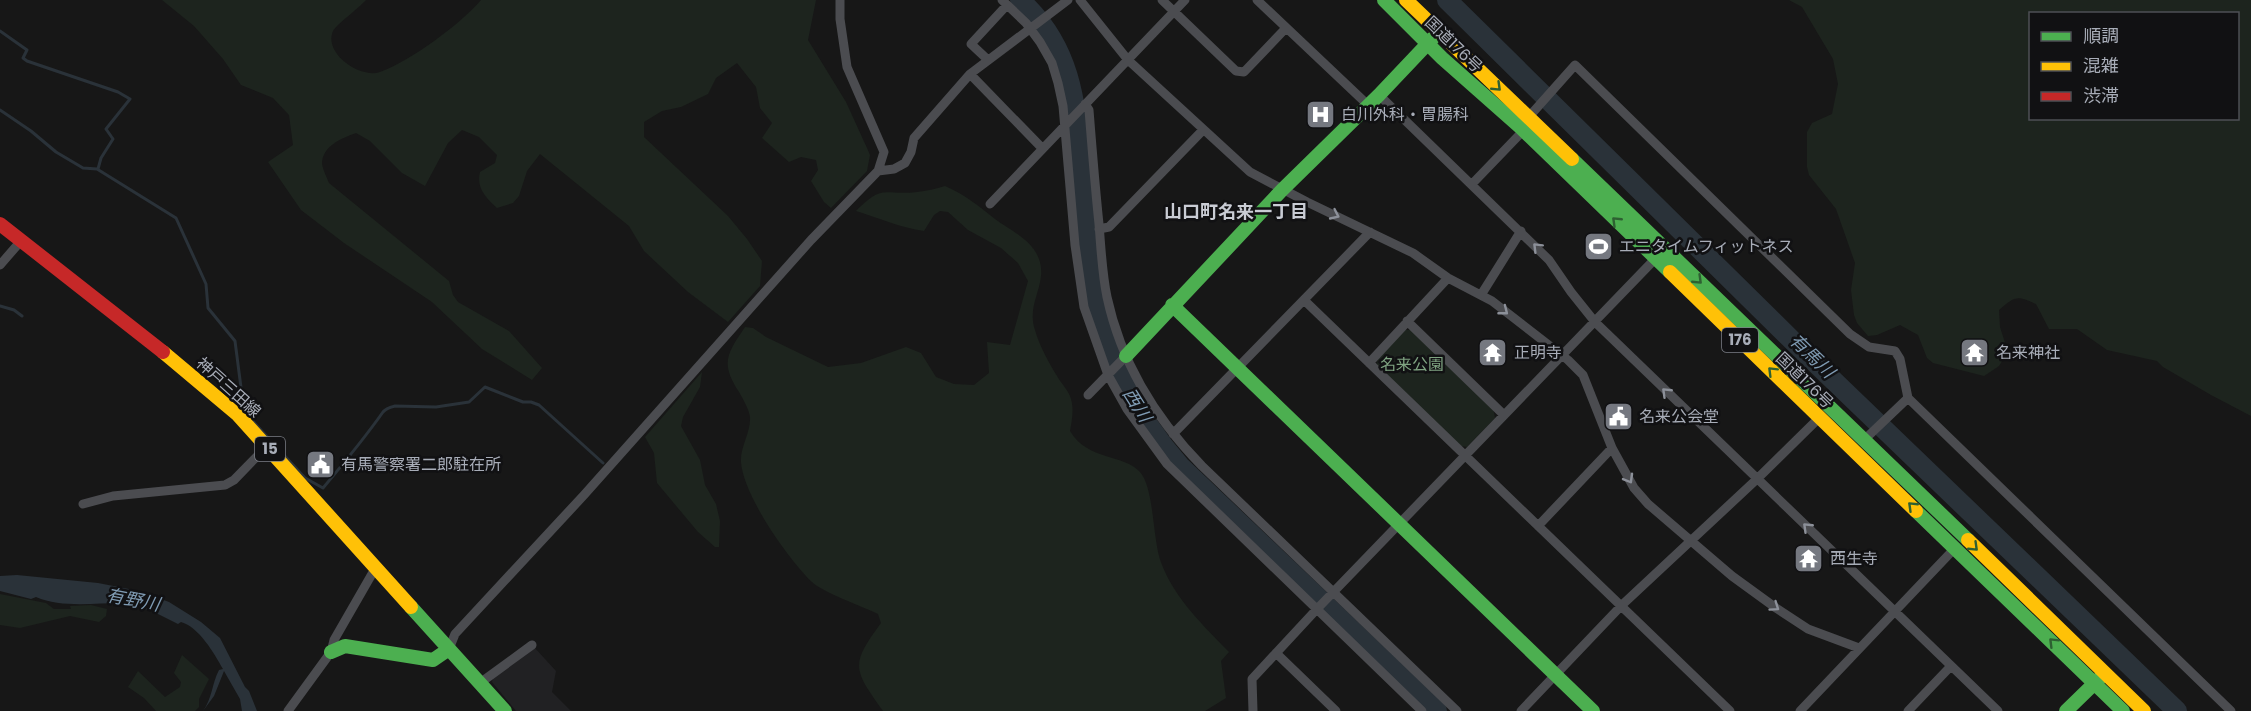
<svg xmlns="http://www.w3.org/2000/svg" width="2251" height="711" viewBox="0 0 2251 711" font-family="Poppins,'Noto Sans JP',sans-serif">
  <rect width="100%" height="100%" fill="#171717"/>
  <!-- built -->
  <path fill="#212123" d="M534,647l22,24 -4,21 19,19h-55l-24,-29 1,-5z"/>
  <!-- green -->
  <path fill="#1d241e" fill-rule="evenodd" d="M162,0h204c-7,8 -29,24 -33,31 -10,23 28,48 47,41 29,-10 82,-49 101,-72h335l-8,40 38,62 21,46 3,7 -3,16 -36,37 -7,-6 -13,-21 7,-11 -2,-10 -15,-3 -12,5 -27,-24 10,-15 -12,-15 -4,-21 -19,-24 -21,15 -8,16 -27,13 -19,4 -18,11v15l84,79 19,23 15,22 -2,25 -32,36 -40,-30 -44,-41 -15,-25 -89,-72 -13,17 -8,25 -6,7 -16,5c-11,-10 -21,-20 -17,-36l15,-9 2,-8 -18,-18 -17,-7 -14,13 -23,43 -23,-13 -32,-32 -14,-8c-14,5 -34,13 -34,31 1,6 5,14 7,19l120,98 4,14 5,7 51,29 33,37 -10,12 -50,-31 -50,-47 -88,-59 -43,-33 -33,-48 25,-17 -4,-30 -16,-17 -32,-13 -18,-26 -29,-33z
    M1789,0h462v416l-40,-21 -48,-28 -6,-6 -50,-11 -30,-21h-28l-13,-25c-19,-9 -21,-8 -37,6l1,17 8,25 -9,14 -15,10 -51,-13 -6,-5 -9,-23 -18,-10 -23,10 -9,1 -11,-13 -3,-8 -3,-25 4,-27 -19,-54 -27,-34 -2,-8v-35l5,-9 20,-9 6,-30 -5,-25 -31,-52zM2030,14h208v104h-208z
    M945,186c19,8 34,20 50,33 21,15 49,27 46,57 -2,19 -13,33 -6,54 4,15 14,33 22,46 4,7 12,15 14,23 3,11 1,21 -1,32 18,30 54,23 70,41 15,17 12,70 22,93 14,35 41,60 67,87l-8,9 5,37 -21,13h-322c-30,-42 -33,-46 -2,-88l-3,-9c-14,-7 -56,-22 -66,-32 -24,-23 -69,-87 -71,-120 -1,-15 10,-30 9,-45 -1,-8 -7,-18 -11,-25 -19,-29 -12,-38 6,-65l8,1 13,9 62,30 33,-4 45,-16 15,6 15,24 18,7 20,1 15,-12 -2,-31 23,3 18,-64 -10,-18 -17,-15 -33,-18 -20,-18 -8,-1 -6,4 -10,16c-23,-3 -45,-13 -68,-20 28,-28 27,-15 61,-19 9,-1 19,-3 28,-6z
    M1405,330h7l81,78 2,10 -28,29 -6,-1 -84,-81 1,-7z
    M702,372l-2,15 -17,30 -2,9 19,34 5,25 11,19 4,17 -1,26h-4l-17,-15 -41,-49 -3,-30 -9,-16z
    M0,594l46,9 8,6h17l-1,-3 21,-1 16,4 -1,7 -7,6 -29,-6 -50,12 -20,-3z
    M182,655l27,24 -10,20v8l-4,4h-39l-12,-13 -16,-11 10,-16 27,26 15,-10 1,-5 -7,-9z"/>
  <!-- water -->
  <path fill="#2a3239" d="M17,575l81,8 41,8 30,11 32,20 19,16 25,49 4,4 8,20h-15l-2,-12 -16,-28 -10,25 -11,15c9,-12 9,-28 16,-41l4,-1c-9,-16 -24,-42 -42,-47l-3,2 -28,-14 -26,-4 -3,-3c-27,0 -60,5 -85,-6l-5,2 -31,-8v-15z"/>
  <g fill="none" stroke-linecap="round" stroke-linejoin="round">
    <!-- stream -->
    <path stroke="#2a3239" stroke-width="3" d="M0,31l27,19 -4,8 4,3 91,31 12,7 -24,30 7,10 -12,19 -3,11
      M0,110l31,21 25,21 27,16 14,1 79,49 30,66 2,24 27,33 9,70
      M0,306l14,4 8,6
      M250,418l55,60 18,10c21,-25 41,-49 60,-76 3,-4 8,-5 12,-6l41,1 33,-5 16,-15 38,15h8l8,3 64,58"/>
    <!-- river -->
    <path stroke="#2a3239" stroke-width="20" d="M1020,0c54,49 56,107 62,175 1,21 4,42 6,63 2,15 0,31 3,46 14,67 43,130 89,182l257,245
      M1447,0l360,355 370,356"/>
    <!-- street -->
    <path stroke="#4b4c50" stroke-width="9" d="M1002,0l24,23 14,19 12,21 6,20 5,23 12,139 9,62 24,68 19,34 40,55 255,247
      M1080,0l48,60 122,112 57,30 106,51 35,25 44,23 76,59 15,15 29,73 22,40 14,16 84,72 44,32 32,21 51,19
      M1162,0l74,71 8,1 42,-44
      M1257,0l111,105
      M987,59l-16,-15 36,-39
      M970,74l72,74
      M1379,95l170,165 22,32 24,30 403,389
      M1085,104l4,6c3,38 6,76 10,114 2,24 3,49 8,73 14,65 49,122 95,169l255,245
      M1527,119l48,-54 275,269 19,13 26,4 5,8 8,39 323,313
      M878,171l16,-2 11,-6 6,-11 3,-14 56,-64 98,-74
      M1472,184l51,-53
      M990,204l195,-204
      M1099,229l10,-2 94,-97
      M0,265l20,-23
      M1481,295l40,-64
      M1304,300l426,411
      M1407,321l97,94
      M1369,363l79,-85
      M1088,395l38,-39
      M1173,434l197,-202
      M1864,440l44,-42
      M83,504l30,-8 112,-11 9,-5 34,-35
      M1538,526l74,-78
      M449,649l6,-15 129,-139 227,-255 67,-69 6,-19 -37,-85 -7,-48v-19
      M1276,653l60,58
      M480,683l52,-38
      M288,711l43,-59 3,-12 42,-73
      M1253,711l-1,-32 64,-69 339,-351
      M1521,711l101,-106 135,-126 63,-62
      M1800,711l156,-164
      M1908,711l43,-45"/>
    <!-- fast -->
    <path stroke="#4caf50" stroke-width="14" d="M1384,0l58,58 78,69 150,145
      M1572,159l396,381
      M1172,305l421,406
      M1126,356l156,-166 97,-95 54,-57
      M1916,511l207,200
      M411,607l94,104
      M331,652l14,-6 88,14 16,-11
      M2066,711l35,-34"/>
    <!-- slow -->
    <path stroke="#ffc107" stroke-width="14" d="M1406,0l166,159
      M1670,272l246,239
      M163,352l75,63 173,192
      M1968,540l176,171"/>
    <!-- jam -->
    <path stroke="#c62828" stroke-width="14" d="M0,224l163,128"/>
  </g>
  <!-- one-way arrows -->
  <defs><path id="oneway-chevron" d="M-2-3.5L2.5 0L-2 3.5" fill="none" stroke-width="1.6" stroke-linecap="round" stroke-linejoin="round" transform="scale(1.5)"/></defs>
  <g stroke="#2e6032">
    <use href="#oneway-chevron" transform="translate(1497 87) rotate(44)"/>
    <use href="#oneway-chevron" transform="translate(1616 221) rotate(-136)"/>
    <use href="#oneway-chevron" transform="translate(1698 280) rotate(44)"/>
    <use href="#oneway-chevron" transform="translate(1772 371) rotate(-135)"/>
    <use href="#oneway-chevron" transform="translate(1912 506) rotate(-136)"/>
    <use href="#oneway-chevron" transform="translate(1974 547) rotate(44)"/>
    <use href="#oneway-chevron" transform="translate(2053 642) rotate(-135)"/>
  </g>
  <g stroke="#8c9099">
    <use href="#oneway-chevron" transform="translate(1335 215) rotate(25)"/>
    <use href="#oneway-chevron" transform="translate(1537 247) rotate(-135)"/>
    <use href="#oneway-chevron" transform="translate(1504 311) rotate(38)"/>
    <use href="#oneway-chevron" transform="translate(1666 392) rotate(-136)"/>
    <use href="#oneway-chevron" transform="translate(1629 479) rotate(60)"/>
    <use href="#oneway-chevron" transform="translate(1807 527) rotate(-136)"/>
    <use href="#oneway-chevron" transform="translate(1775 607) rotate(35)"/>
  </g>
  <!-- icons -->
  <defs>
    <symbol id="hospital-square" viewBox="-11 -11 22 22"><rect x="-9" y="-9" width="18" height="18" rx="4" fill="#757880" stroke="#111113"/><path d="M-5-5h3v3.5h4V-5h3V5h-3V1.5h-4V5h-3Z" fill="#fff"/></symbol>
    <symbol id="stadium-square" viewBox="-11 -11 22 22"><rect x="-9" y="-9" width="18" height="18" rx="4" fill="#757880" stroke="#111113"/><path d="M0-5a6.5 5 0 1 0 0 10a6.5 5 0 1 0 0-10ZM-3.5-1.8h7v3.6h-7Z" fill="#fff"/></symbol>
    <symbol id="temple-square" viewBox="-11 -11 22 22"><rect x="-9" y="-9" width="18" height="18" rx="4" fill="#757880" stroke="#111113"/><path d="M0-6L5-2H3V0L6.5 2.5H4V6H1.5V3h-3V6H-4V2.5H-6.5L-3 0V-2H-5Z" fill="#fff"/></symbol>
    <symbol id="civic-square" viewBox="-11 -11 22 22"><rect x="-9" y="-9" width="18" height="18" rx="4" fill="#757880" stroke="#111113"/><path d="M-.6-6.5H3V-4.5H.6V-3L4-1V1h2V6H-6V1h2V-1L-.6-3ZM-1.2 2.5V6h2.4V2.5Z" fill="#fff"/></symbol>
  </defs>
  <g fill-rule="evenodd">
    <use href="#hospital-square" x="1304" y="98" width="33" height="33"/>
    <use href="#stadium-square" x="1582" y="230" width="33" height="33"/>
    <use href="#temple-square" x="1476" y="336" width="33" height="33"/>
    <use href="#temple-square" x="1958" y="336" width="33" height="33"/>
    <use href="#civic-square" x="1602" y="400" width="33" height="33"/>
    <use href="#civic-square" x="304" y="448" width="33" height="33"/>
    <use href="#temple-square" x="1792" y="542" width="33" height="33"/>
  </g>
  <g text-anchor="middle" stroke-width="5" stroke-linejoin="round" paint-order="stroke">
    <!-- shield labels -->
    <g fill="#111113" stroke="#7b7e86" stroke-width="1.5">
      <rect x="1722" y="328" width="36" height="24" rx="4.5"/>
      <rect x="255" y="437" width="30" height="24" rx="4.5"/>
    </g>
    <g font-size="15" font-weight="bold" fill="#a8adb8">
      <text x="1740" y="345">176</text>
      <text x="270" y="454">15</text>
    </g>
    <!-- street labels -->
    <g font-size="16" fill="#a8adb8" stroke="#111113">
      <text transform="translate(1454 44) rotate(44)" y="6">国道176号</text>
      <text transform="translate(1805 380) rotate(44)" y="6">国道176号</text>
      <text transform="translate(229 387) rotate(42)" y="6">神戸三田線</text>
    </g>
    <!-- poi labels -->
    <g font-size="16" fill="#a8adb8" stroke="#111113" text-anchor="start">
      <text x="1341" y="120">白川外科・胃腸科</text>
      <text x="1619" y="252">エニタイムフィットネス</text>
      <text x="1514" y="358">正明寺</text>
      <text x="1996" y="358">名来神社</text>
      <text x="1639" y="422">名来公会堂</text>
      <text x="341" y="470">有馬警察署二郎駐在所</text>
      <text x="1830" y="564">西生寺</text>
    </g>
    <!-- park labels -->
    <g font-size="16" fill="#7fa381" stroke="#111113">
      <text x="1412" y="370">名来公園</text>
    </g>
    <!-- neighbourhood labels -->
    <g font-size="18" font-weight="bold" fill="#c9ccd4" stroke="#111113">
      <text x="1236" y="218">山口町名来一丁目</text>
    </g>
    <!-- water labels -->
    <g font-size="18" font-style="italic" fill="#7f9bb3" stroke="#111113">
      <text transform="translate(1812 356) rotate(44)" y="6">有馬川</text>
      <text transform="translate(1137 405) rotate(58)" y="6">西川</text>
      <text transform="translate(133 600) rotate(11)" y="6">有野川</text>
    </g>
  </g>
  <!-- legend -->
  <rect x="2029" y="12" width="210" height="108" fill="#111113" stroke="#4d4f55" stroke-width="1.5"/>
  <rect x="2041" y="32" width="30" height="9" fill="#4caf50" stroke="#4d4f55" stroke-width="1.5"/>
  <text x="2083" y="42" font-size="18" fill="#a8adb8">順調</text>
  <rect x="2041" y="62" width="30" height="9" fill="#ffc107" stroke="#4d4f55" stroke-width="1.5"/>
  <text x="2083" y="72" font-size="18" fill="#a8adb8">混雑</text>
  <rect x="2041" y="92" width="30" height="9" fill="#c62828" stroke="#4d4f55" stroke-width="1.5"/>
  <text x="2083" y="102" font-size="18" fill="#a8adb8">渋滞</text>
</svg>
